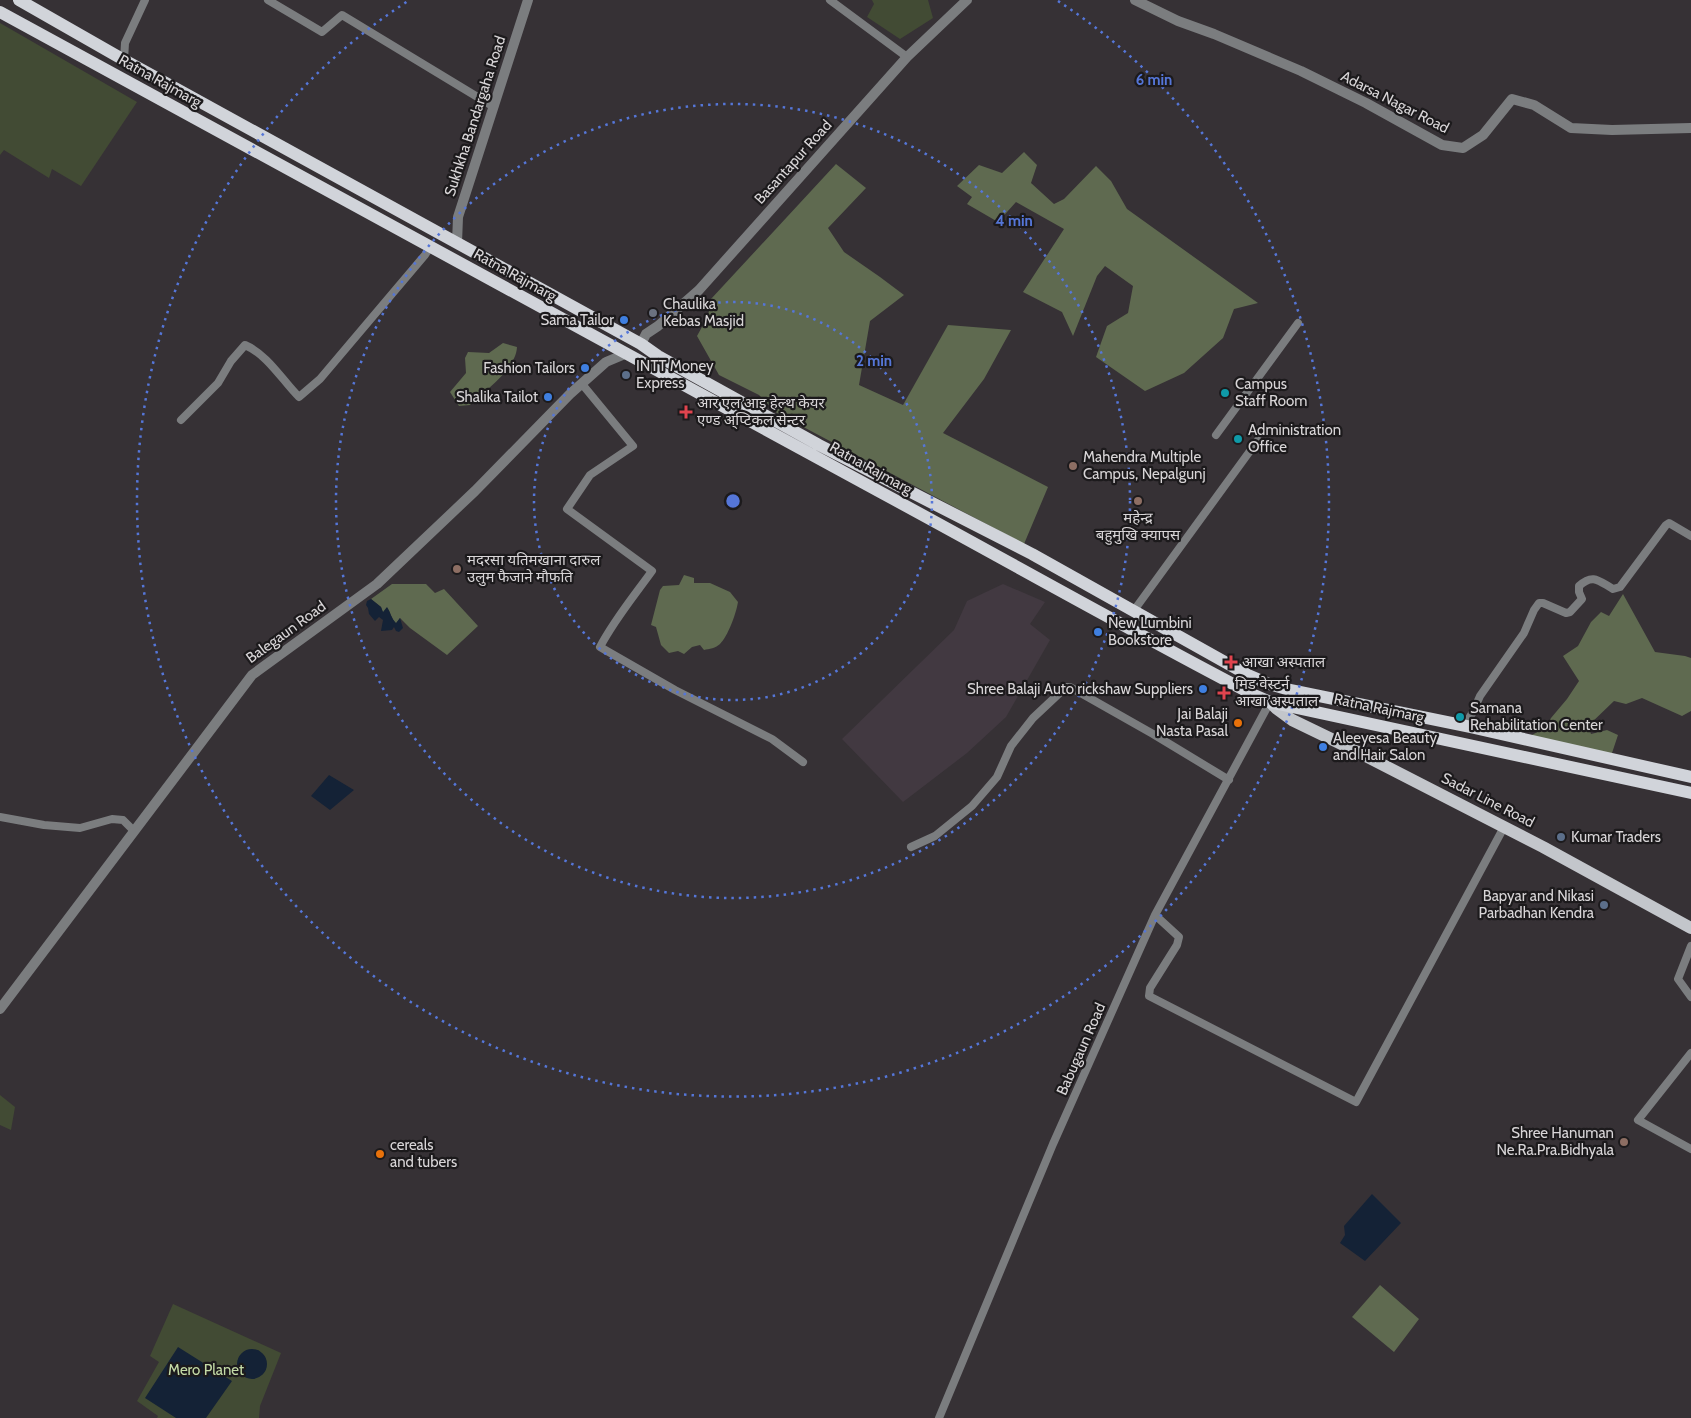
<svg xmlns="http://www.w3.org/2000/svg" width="1691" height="1418" viewBox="0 0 1691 1418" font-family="Cabin,'Noto Sans Devanagari',sans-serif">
  <rect width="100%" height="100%" fill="#363135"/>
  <!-- built -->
  <path fill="#423941" d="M1003,584l42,18 -15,22 20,16 -44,77 -39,36 -64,49 -61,-63 112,-109 13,-29z"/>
  <!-- green -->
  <path fill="#424b34" d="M872,0h56l5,18 -33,21 -33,-22 7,-13z
    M0,23l137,79 -56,84 -29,-17 -3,9 -45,-28 -4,5z
    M0,1095l15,12 -4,23 -11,-5z
    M173,1304l108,49 -21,53 -1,12h-102l1,-2 -21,-15 22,-39 -9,-6z"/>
  <!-- forest -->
  <path fill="#5f6a50" d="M1024,152l13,13 -6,18 23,21 10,-5 32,-33 15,15 16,28 131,94 -24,6 -11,29 -39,35 -39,18 -49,-34 11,-31 21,-13 5,-27 -28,-20 -8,10 -24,60 -11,-24 -39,-20 41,-63 -48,-27 -18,20 -31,-18 5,-7 -15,-11 22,-21 23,8z
    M836,164l30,24 -38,40 16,24 36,25 24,18 -34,26 -11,64 44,20 45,-80 63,5 -27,49 -41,54 105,54 -24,57 -247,-131 -18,-18 -40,-20 -22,-39 11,-20 3,-17z
    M503,343l14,4c-1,22 -31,43 -47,58l-11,1 -9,-14 16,-19 -1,-15 3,-6 21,1z
    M684,575l10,3v5h16l20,9 8,10c-2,12 -10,34 -18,42 -4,4 -11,5 -16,6l-4,-5 -8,2 -8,7 -6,-3 -9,2 -8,-8 -5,-18 -5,-2 9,-35 3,-4 16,-1z
    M392,584h34l9,9 9,-4 34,37 -31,29 -37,-27 -10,-10 -4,6c-5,-6 -5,-11 -9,-16l-4,5 -2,-6 -10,-8z
    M1623,594l32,58 30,4 6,2v53l-9,5 -40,-18 -16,6 -12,-3 -26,25 3,8 16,-4 11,5 -7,21 -81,-20 15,-8 6,-10 16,-19 12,-18 -16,-25 15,-10 13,-24 10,-10 8,4z
    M1380,1285l39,34 -25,33 -42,-35z"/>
  <!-- water -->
  <path fill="#142236" d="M371,599l10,8 2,5 4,-5c4,6 4,11 9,16l4,-5 3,10 -4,4 -3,-1 -2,-4 -2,3 -11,1 2,-11 -4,-3 -4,4 -6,-7 -1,-6 -2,-3 1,-4z
    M329,775l25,15 -24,20 -19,-14z
    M1372,1194l29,29 -36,38 -25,-18 5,-8 -1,-9z
    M178,1347l54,34 -26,37h-30l-31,-20z
    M237 1364a15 15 0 1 1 30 0a15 15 0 1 1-30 0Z"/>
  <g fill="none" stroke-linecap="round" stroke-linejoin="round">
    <!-- minor -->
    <path stroke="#7b7d7f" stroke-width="8" d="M268,0l54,32 20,-17 152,92
      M830,0l77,57
      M124,60l1,-17 20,-43
      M582,384l51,62 -43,29 -23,34 85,62c-18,25 -38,49 -52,76l75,43 97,49 31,23
      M181,420l37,-37 13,-22 14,-16c23,10 37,35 54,52l21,-18 105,-124 5,-8
      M1216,435l82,-112
      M1140,613l-5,-4 123,-169
      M1470,726l-4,-3 7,-11 7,-16 44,-63 10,-23 5,-7h4l23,10 4,-1 12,-13 -3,-7v-6c14,-13 20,-5 34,3l7,-2 46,-62 3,-2 22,13
      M0,817l44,8 36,3 32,-9 11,1 11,11
      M911,847l24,-11 37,-30 25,-29 14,-31 22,-28 33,-31h4l83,47 76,46
      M1155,915l24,22 -2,8 -27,43 -1,8 207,106 148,-275
      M1691,946l-13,33 13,18
      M1691,1053l-53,67 53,29
      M939,1418l114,-274 102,-229 115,-213"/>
    <!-- tertiary -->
    <path stroke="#7b7d7f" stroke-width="10" d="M1135,0l43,21 36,13 87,37 65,32 76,42 21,3 20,-13 29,-36 22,6 37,23 41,2 79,-2
      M457,243l1,-26 70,-217
      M641,344l5,-10 12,-8 41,-36 208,-233 60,-57
      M0,1009l252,-334 125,-91 98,-93 95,-97 36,-32 19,-8"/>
    <!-- primary -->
    <path stroke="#c3c6cb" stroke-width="12" d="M1270,702l7,7 15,11 62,30 189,97 148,81"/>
    <!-- trunk -->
    <path stroke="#d1d4da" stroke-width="12" d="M19,0l105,60 517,284 17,12 161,89 213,109 216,121 21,9 21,6 181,37 220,50
      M0,12c294,161 588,321 882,481 124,67 247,137 372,202l16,7 421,91"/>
  </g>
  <!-- distance rings -->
  <g fill="none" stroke="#5576d8" stroke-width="2.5" stroke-dasharray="2.5 5">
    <circle cx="733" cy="501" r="199"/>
    <circle cx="733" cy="501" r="397"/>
    <path d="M1058 1A596 596 0 1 1 408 1"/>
  </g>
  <!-- markers -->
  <circle fill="#6b7280" stroke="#1c1a1c" stroke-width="2" cx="653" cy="313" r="5"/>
  <g fill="#3f7fe0" stroke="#1c1a1c" stroke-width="2">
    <circle cx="624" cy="320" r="5"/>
    <circle cx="585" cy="368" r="5"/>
    <circle cx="548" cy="397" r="5"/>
    <circle cx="1098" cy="632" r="5"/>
    <circle cx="1203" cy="689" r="5"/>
    <circle cx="1323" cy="747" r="5"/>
  </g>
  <g fill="#5c6f8a" stroke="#1c1a1c" stroke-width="2">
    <circle cx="626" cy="375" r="5"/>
    <circle cx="1561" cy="837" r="5"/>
    <circle cx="1604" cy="905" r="5"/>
  </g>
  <g fill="#0f9aa8" stroke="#1c1a1c" stroke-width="2">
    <circle cx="1225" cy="393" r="5"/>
    <circle cx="1238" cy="439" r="5"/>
    <circle cx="1460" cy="717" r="5"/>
  </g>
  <g fill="#e0444e" stroke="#1c1a1c" stroke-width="2">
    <path d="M683.5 404.5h5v5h5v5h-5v5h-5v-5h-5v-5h5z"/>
    <path d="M1228.5 654.5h5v5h5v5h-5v5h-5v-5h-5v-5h5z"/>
    <path d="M1221.5 685.5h5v5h5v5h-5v5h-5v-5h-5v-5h5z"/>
  </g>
  <g fill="#8d6e63" stroke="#1c1a1c" stroke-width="2">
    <circle cx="1073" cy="466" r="5"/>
    <circle cx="1138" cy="501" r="5"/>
    <circle cx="457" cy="569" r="5"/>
    <circle cx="1624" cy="1142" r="5"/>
  </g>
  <g fill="#e8710a" stroke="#1c1a1c" stroke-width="2">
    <circle cx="1238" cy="723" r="5"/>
    <circle cx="380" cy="1154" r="5"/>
  </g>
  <g text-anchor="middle" stroke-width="4.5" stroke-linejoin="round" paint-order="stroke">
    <!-- street labels -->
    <g font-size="15" fill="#d8d5d7" stroke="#1c1a1c">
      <text transform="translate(160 81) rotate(29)" y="5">Ratna Rajmarg</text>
      <text transform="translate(1395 102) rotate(27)" y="5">Adarsa Nagar Road</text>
      <text transform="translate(475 116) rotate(-72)" y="5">Sukhkha Bandargaha Road</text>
      <text transform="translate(793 162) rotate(-48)" y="5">Basantapur Road</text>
      <text transform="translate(515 275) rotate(29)" y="5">Ratna Rajmarg</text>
      <text transform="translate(871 468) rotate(29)" y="5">Ratna Rajmarg</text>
      <text transform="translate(286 632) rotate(-36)" y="5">Balegaun Road</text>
      <text transform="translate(1379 708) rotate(12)" y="5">Ratna Rajmarg</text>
      <text transform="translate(1488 800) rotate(27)" y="5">Sadar Line Road</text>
      <text transform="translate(1081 1049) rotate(-66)" y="5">Babugaun Road</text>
    </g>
    <!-- poi labels -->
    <g font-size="15" fill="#d8d5d7" stroke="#1c1a1c" text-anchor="start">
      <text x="663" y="309">Chaulika<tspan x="663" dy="17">Kebas Masjid</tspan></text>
      <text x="614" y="325" text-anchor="end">Sama Tailor</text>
      <text x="636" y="371">INTT Money<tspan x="636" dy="17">Express</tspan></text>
      <text x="575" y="373" text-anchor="end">Fashion Tailors</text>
      <text x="1235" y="389">Campus<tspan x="1235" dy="17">Staff Room</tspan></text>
      <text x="538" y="402" text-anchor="end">Shalika Tailot</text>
      <text x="697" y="408">आर एल आइ हेल्थ केयर<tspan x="697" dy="17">एण्ड अ्प्टिकल सेन्टर</tspan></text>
      <text x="1248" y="435">Administration<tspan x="1248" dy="17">Office</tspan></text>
      <text x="1083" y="462">Mahendra Multiple<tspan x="1083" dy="17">Campus, Nepalgunj</tspan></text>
      <text x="1138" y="523" text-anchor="middle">महेन्द्र<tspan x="1138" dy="17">बहुमुखि क्यापस</tspan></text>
      <text x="467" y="565">मदरसा यतिमखाना दारुल<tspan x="467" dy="17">उलुम फैजाने माैफति</tspan></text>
      <text x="1108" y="628">New Lumbini<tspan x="1108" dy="17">Bookstore</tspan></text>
      <text x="1242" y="667">आखा अस्पताल</text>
      <text x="1235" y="689">मिड वेस्टर्न<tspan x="1235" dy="17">आखा अस्पताल</tspan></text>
      <text x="1193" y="694" text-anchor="end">Shree Balaji Auto rickshaw Suppliers</text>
      <text x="1470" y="713">Samana<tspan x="1470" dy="17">Rehabilitation Center</tspan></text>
      <text x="1228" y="719" text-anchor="end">Jai Balaji<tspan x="1228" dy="17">Nasta Pasal</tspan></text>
      <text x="1333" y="743">Aleeyesa Beauty<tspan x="1333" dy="17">and Hair Salon</tspan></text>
      <text x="1571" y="842">Kumar Traders</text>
      <text x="1594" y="901" text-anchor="end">Bapyar and Nikasi<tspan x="1594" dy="17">Parbadhan Kendra</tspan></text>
      <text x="1614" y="1138" text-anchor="end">Shree Hanuman<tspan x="1614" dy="17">Ne.Ra.Pra.Bidhyala</tspan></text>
      <text x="390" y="1150">cereals<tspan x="390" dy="17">and tubers</tspan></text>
    </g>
    <!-- park labels -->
    <g font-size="15" fill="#c4dba7" stroke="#1c1a1c">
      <text x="206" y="1375">Mero Planet</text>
    </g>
  </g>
  <circle cx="733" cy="501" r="8" fill="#5576d8" stroke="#1c1a1c" stroke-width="2.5"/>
  <g font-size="15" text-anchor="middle" font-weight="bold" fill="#5576d8" stroke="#1c1a1c" stroke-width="4.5" stroke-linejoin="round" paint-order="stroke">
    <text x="1154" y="85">6 min</text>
    <text x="1014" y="226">4 min</text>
    <text x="874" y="366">2 min</text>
  </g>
</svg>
